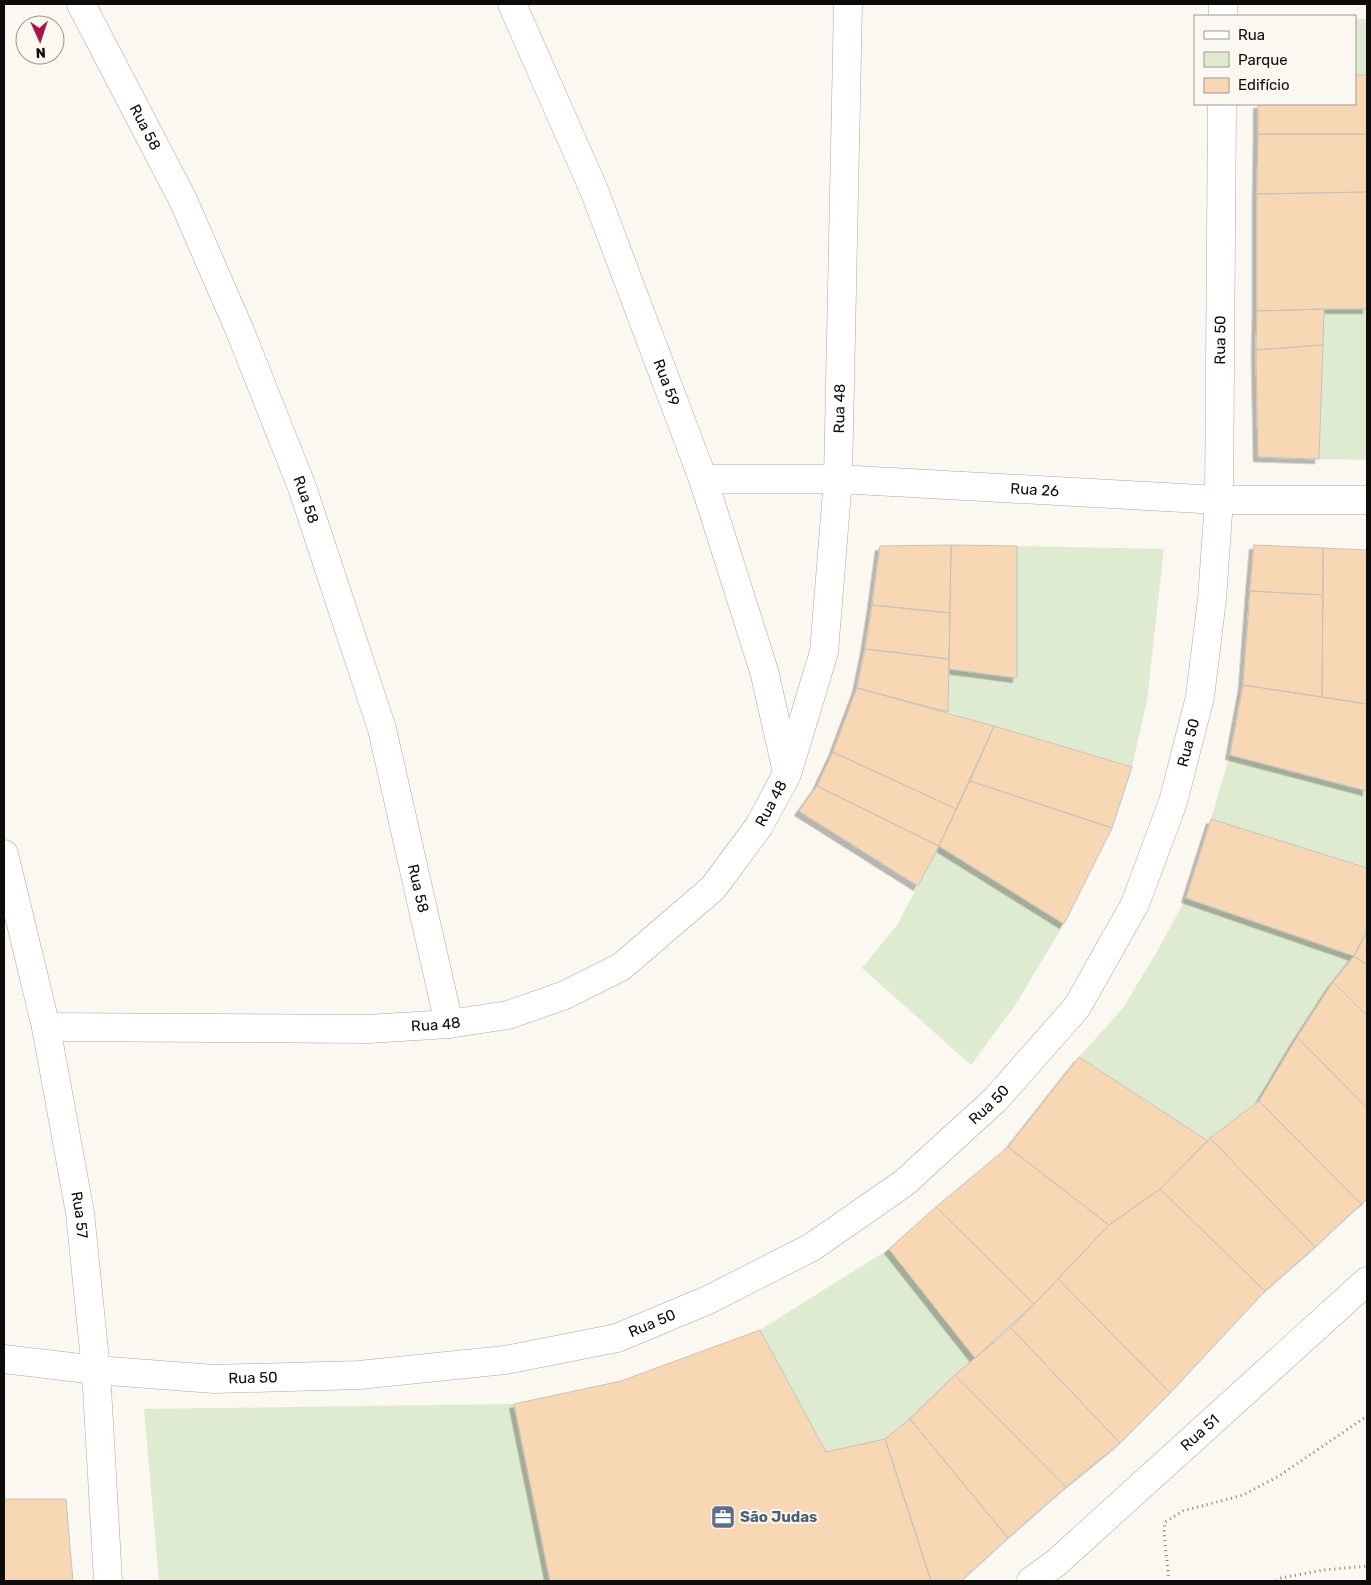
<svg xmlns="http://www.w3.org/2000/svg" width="1371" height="1585" viewBox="0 0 1371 1585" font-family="Rubik,sans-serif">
  <defs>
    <filter id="shadow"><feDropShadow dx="-4.5" dy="4.5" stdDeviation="0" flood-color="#0004"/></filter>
  </defs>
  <rect width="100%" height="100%" fill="#fbf7f1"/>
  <!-- green -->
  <path fill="#dfebd0" d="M1355,19h12v56h-12z
    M1324,309h43v151l-48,-1z
    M1017,546l147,3 -17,151 -15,67 -184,-55 1,-43 68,9z
    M1230,755l137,36v77l-156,-49z
    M939,846l125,78 -50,83 -43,58 -109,-97 35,-43z
    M1186,898l168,58 -21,26 -74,119 -51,40 -129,-84 44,-49 36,-60z
    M889,1249l86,109 -65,61 -25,20 -59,13 -66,-122z
    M514,1404l36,177h-391l-15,-172z"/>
  <!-- building -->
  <path fill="#f8d8b4" stroke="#c6c2bd" filter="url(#shadow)" d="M1355,75h12v59h-109v-30h97z
    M1258,134h109v58l-110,2z
    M1367,192v117h-43l-67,2v-117z
    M1324,309l-1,36 -67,5 1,-39z
    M1323,345l-4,114 -61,-2 -2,-107z
    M951,545l66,1v132l-68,-9z
    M951,545l-1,68 -78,-8 8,-59z
    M1254,545l69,3v47l-73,-4z
    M1323,548l44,2v154l-45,-7z
    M1250,591l73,4 -1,102 -79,-12z
    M872,605l78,8 -1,46 -84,-10z
    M865,649l84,10 -1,53 -91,-24z
    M1243,685l124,19v87l-137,-36z
    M857,688l137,38 -38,83 -123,-57z
    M994,726l138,41 -20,61 -142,-47z
    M833,752l123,57 -17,37 -122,-60z
    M970,781l142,47 -48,96 -125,-78z
    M817,786l122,60 -21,40 -119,-75z
    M1211,819l156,49v61l-13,27 -168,-58z
    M1367,933v32l-13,-9z
    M1354,956l13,9v51l-34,-34z
    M1333,982l34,34v92l-70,-71z
    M1297,1037l70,71v92l-6,4 -102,-103z
    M1079,1057l129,84 -48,48 -51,36 -101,-78z
    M1259,1101l102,103 -46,43 -105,-109z
    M1210,1138l105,109 -50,44 -105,-102z
    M1008,1147l101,78 -75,79 -98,-97z
    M1160,1189l105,102 -95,102 -112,-114 51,-54z
    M936,1207l98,97 -59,54 -86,-109z
    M1058,1279l112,114 -50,50 -109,-115z
    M1011,1328l109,115 -54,44 -111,-112z
    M760,1330l66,122 59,-13 46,142h-381l-36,-177 107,-23z
    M955,1375l111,112 -58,51 -98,-119z
    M910,1419l98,119 -47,43h-30l-46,-142z
    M4,1499h62l7,82h-69z"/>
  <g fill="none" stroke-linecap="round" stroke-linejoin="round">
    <defs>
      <g id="minor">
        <path id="s1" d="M81,4l102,196 57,131 62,156 80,242 67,295"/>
        <path id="s2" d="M512,4l82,186 109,289 61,192 23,101"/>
        <path d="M1223,16v-12"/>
        <path id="s3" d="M703,479h135l381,21h148"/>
        <path id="s4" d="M4,854l42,173 34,186 16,157 12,211"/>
        <path id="s5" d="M46,1027l322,2 81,-5 59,-9 57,-20 56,-28 92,-79 46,-62 28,-52 37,-122 14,-173 10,-475"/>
        <path id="s6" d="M4,1359l92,11 118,9 145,-4 146,-15 112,-22 91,-38 104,-53 92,-64 92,-84 81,-92 58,-103 38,-102 27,-105 12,-98 7,-99 3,-396"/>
        <path id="s7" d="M1031,1581l25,-18 311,-282"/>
      </g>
    </defs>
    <!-- minor casing -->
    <use href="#minor" stroke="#aba7a2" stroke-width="29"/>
    <!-- path -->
    <path stroke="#827f7b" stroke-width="3" stroke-dasharray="1 4" stroke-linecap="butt" d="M1169,1581l-5,-48 1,-11 18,-11 60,-16 36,-19 88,-60
      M1276,1581l5,-3 43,-8 43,-4"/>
    <!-- minor -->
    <use href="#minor" stroke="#fff" stroke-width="28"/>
  </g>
  <!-- icons -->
  <defs>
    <symbol id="office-square" viewBox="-11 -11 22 22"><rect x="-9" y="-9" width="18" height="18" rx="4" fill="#5c6f8a" stroke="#fbf7f1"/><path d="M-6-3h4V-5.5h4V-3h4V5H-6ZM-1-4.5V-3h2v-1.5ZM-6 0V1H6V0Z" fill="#fff"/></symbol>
  </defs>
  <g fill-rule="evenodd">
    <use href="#office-square" x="709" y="1503" width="28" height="28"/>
  </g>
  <g text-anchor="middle" stroke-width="4" stroke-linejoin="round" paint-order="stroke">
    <!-- street labels -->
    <g font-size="15" fill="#0d0c0a" stroke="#fbf7f1">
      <text dy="5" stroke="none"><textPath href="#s1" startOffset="139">Rua 58</textPath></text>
      <text dy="5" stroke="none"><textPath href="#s6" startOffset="1885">Rua 50</textPath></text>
      <text dy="5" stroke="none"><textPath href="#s2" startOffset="409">Rua 59</textPath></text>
      <text dy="5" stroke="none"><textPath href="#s5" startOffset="1215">Rua 48</textPath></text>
      <text dy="5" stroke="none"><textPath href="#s3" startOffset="332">Rua 26</textPath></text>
      <text dy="5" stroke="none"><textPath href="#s1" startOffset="545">Rua 58</textPath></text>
      <text dy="5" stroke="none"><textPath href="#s6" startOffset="1480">Rua 50</textPath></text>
      <text dy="5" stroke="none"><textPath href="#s5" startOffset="810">Rua 48</textPath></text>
      <text dy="5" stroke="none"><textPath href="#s1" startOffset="950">Rua 58</textPath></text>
      <text dy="5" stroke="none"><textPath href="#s5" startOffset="390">Rua 48</textPath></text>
      <text dy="5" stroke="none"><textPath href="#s6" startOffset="1060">Rua 50</textPath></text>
      <text dy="5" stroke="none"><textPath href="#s4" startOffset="369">Rua 57</textPath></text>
      <text dy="5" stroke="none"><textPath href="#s6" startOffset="655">Rua 50</textPath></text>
      <text dy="5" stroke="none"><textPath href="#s6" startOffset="250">Rua 50</textPath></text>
      <text dy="5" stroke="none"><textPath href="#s7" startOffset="225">Rua 51</textPath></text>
    </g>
    <!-- service labels -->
    <g font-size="15" font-weight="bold" fill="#4e5e75" stroke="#fbf7f1" text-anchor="start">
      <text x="740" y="1522">São Judas</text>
    </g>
  </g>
  <!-- border -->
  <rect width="1371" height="1585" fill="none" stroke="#0d0c0a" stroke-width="10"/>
  <!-- legend -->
  <rect x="1194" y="15" width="162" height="90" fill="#fbf7f1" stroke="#9c9995"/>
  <rect x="1204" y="31" width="25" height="8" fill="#ffffff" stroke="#9c9995"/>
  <text x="1238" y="40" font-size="15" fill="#0d0c0a">Rua</text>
  <rect x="1204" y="52" width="25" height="15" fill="#dfebd0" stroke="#9c9995"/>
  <text x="1238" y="65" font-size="15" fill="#0d0c0a">Parque</text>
  <rect x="1204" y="78" width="25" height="15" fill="#f8d8b4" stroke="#9c9995"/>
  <text x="1238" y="90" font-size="15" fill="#0d0c0a">Edifício</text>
  <!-- north arrow -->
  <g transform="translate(40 40) rotate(177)"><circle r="24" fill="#fbf7f1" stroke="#9c9995"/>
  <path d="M0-4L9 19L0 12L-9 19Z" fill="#a9164d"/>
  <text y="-8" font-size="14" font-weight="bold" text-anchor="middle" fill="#0d0c0a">N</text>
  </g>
</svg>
